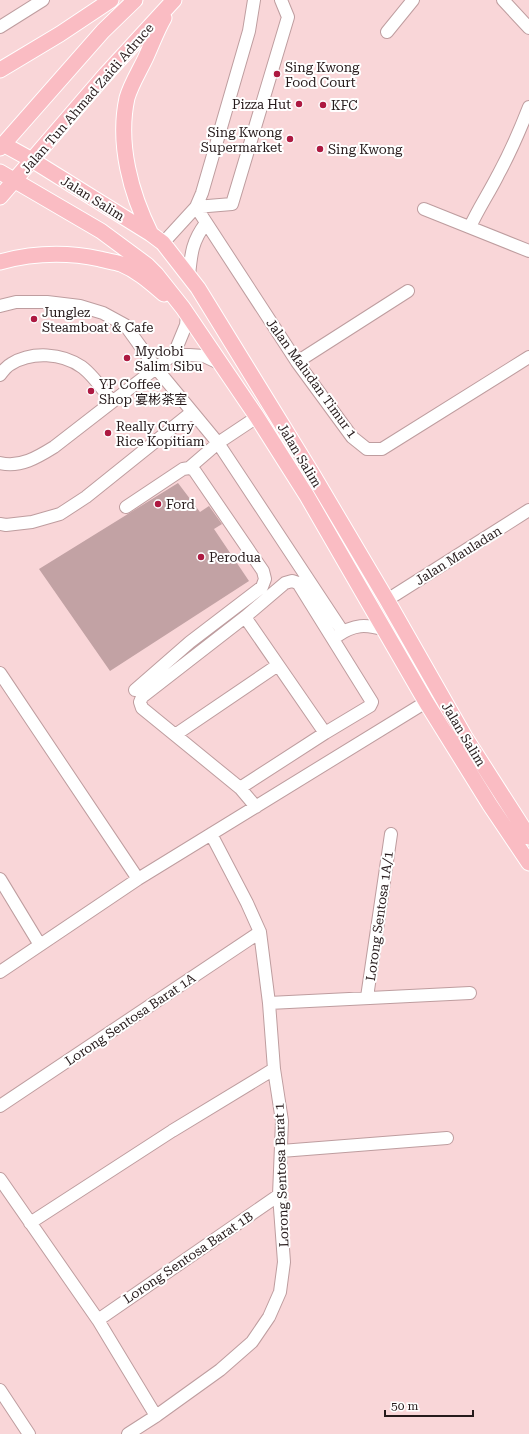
<svg xmlns="http://www.w3.org/2000/svg" width="529" height="1434" viewBox="0 0 529 1434" font-family="'Roboto Serif','Noto Sans SC',serif">
  <rect width="100%" height="100%" fill="#f9d6d8"/>
  <!-- building -->
  <path fill="#c2a2a4" d="M178,483l22,29 9,-6 13,18 -8,5 35,52 -139,90 -71,-102z"/>
  <g fill="none" stroke-linecap="round" stroke-linejoin="round">
    <defs>
      <path id="minor" d="M503,0l26,28
        M0,27l43,-27
        M387,32l26,-32
        M196,207l101,155 55,75 15,12h15l147,-92
        M196,207l36,-3 56,-187 -7,-17
        M424,209l105,42
        M470,227c8,-18 19,-34 28,-52 12,-22 22,-45 31,-68
        M163,243l33,-36 6,-14 47,-162 5,-31
        M189,276c2,-22 3,-35 17,-53
        M0,306l16,-4h31l33,4 23,7 22,12 31,43 62,75 125,189
        M174,354l30,2 17,8
        M297,362l111,-71
        M0,375c3,-4 7,-9 11,-11 21,-13 51,-11 71,3 12,9 21,23 30,35
        M0,463c20,5 38,-6 54,-16l120,-93 12,-29 1,-10
        M189,468l29,-25 39,-26
        M126,507l57,-38 6,-1 5,2 69,101 2,8 -3,8 -72,55 -55,48
        M0,524l6,1 26,-3 28,-8 26,-17 106,-85
        M292,581l6,2 74,119 -2,4 -45,27 -85,55 -98,-80 -2,-6 2,-5 103,-80 40,-34z
        M387,600l142,-90
        M245,617l80,116
        M337,636c17,-12 29,-12 48,-6
        M0,673l138,206
        M175,735l103,-70
        M240,788l16,19
        M0,879l40,66
        M0,972l138,-93 288,-177
        M367,997l24,-163
        M269,1003l201,-10
        M0,1106l260,-174
        M281,1151l166,-13
        M0,1179l98,141 58,96
        M30,1223l142,-92 102,-62
        M98,1320l181,-125
        M0,1390l29,44
        M128,1434l28,-18 64,-46 32,-28 17,-25 11,-25 4,-30 -5,-67 3,-74 -8,-52 -5,-66 -9,-71 -13,-29 -36,-69"/>
      <path id="major" d="M0,70l60,-36 51,-34
        M3,144l29,16 119,74 12,9 35,45 115,187 74,125 78,137 64,100
        M0,148l103,-117 32,-31
        M0,172l101,59 46,34 9,9 27,34 74,109 50,79 119,206 64,103 39,58
        M0,197l106,-123 68,-74
        M151,234c-20,-40 -34,-90 -24,-136 4,-14 13,-28 19,-41 6,-13 11,-27 18,-39
        M0,262c33,-9 67,-10 100,-3 7,2 15,3 21,5 17,7 30,19 43,30"/>
    </defs>
    <!-- minor casing -->
    <use href="#minor" stroke="#be9d9f" stroke-width="14"/>
    <!-- major casing -->
    <use href="#major" stroke="#fff" stroke-width="17"/>
    <!-- minor -->
    <use href="#minor" stroke="#fff" stroke-width="12"/>
    <!-- major -->
    <use href="#major" stroke="#fabcc3" stroke-width="15"/>
  </g>
  <!-- markers -->
  <g fill="#ad1941" stroke="#fff" stroke-width="1.5">
    <circle cx="277" cy="74" r="4"/>
    <circle cx="299" cy="104" r="4"/>
    <circle cx="323" cy="105" r="4"/>
    <circle cx="290" cy="139" r="4"/>
    <circle cx="320" cy="149" r="4"/>
    <circle cx="34" cy="319" r="4"/>
    <circle cx="127" cy="358" r="4"/>
    <circle cx="91" cy="391" r="4"/>
    <circle cx="108" cy="433" r="4"/>
    <circle cx="158" cy="504" r="4"/>
    <circle cx="201" cy="557" r="4"/>
  </g>
  <g text-anchor="middle" stroke-width="4" stroke-linejoin="round" paint-order="stroke">
    <!-- poi labels -->
    <g font-size="13" fill="#261a1b" stroke="#fff" text-anchor="start">
      <text x="285" y="72">Sing Kwong<tspan x="285" dy="15">Food Court</tspan></text>
      <text x="291" y="109" text-anchor="end">Pizza Hut</text>
      <text x="331" y="110">KFC</text>
      <text x="282" y="137" text-anchor="end">Sing Kwong<tspan x="282" dy="15">Supermarket</tspan></text>
      <text x="328" y="154">Sing Kwong</text>
      <text x="42" y="317">Junglez<tspan x="42" dy="15">Steamboat &amp; Cafe</tspan></text>
      <text x="135" y="356">Mydobi<tspan x="135" dy="15">Salim Sibu</tspan></text>
      <text x="99" y="389">YP Coffee<tspan x="99" dy="15">Shop 宴彬茶室</tspan></text>
      <text x="116" y="431">Really Curry<tspan x="116" dy="15">Rice Kopitiam</tspan></text>
      <text x="166" y="509">Ford</text>
      <text x="209" y="562">Perodua</text>
    </g>
    <!-- street labels -->
    <g font-size="13" fill="#261a1b" stroke="#fff">
      <text transform="translate(87 98) rotate(-49)" y="5">Jalan Tun Ahmad Zaidi Adruce</text>
      <text transform="translate(93 198) rotate(32)" y="5">Jalan Salim</text>
      <text transform="translate(312 378) rotate(54)" y="5">Jalan Maludan Timur 1</text>
      <text transform="translate(300 455) rotate(59)" y="5">Jalan Salim</text>
      <text transform="translate(458 555) rotate(-32)" y="5">Jalan Mauladan</text>
      <text transform="translate(464 734) rotate(59)" y="5">Jalan Salim</text>
      <text transform="translate(379 916) rotate(-82)" y="5">Lorong Sentosa 1A/1</text>
      <text transform="translate(130 1019) rotate(-34)" y="5">Lorong Sentosa Barat 1A</text>
      <text transform="translate(281 1175) rotate(-92)" y="5">Lorong Sentosa Barat 1</text>
      <text transform="translate(188 1257) rotate(-34)" y="5">Lorong Sentosa Barat 1B</text>
    </g>
  </g>
  <!-- scale -->
  <path d="M385 1410v6h88v-6" fill="none" stroke="#261a1b" stroke-width="2"/>
  <text x="391" y="1410" font-size="12" fill="#261a1b" stroke="#ffffff" stroke-width="3" paint-order="stroke">50 m</text>
</svg>
